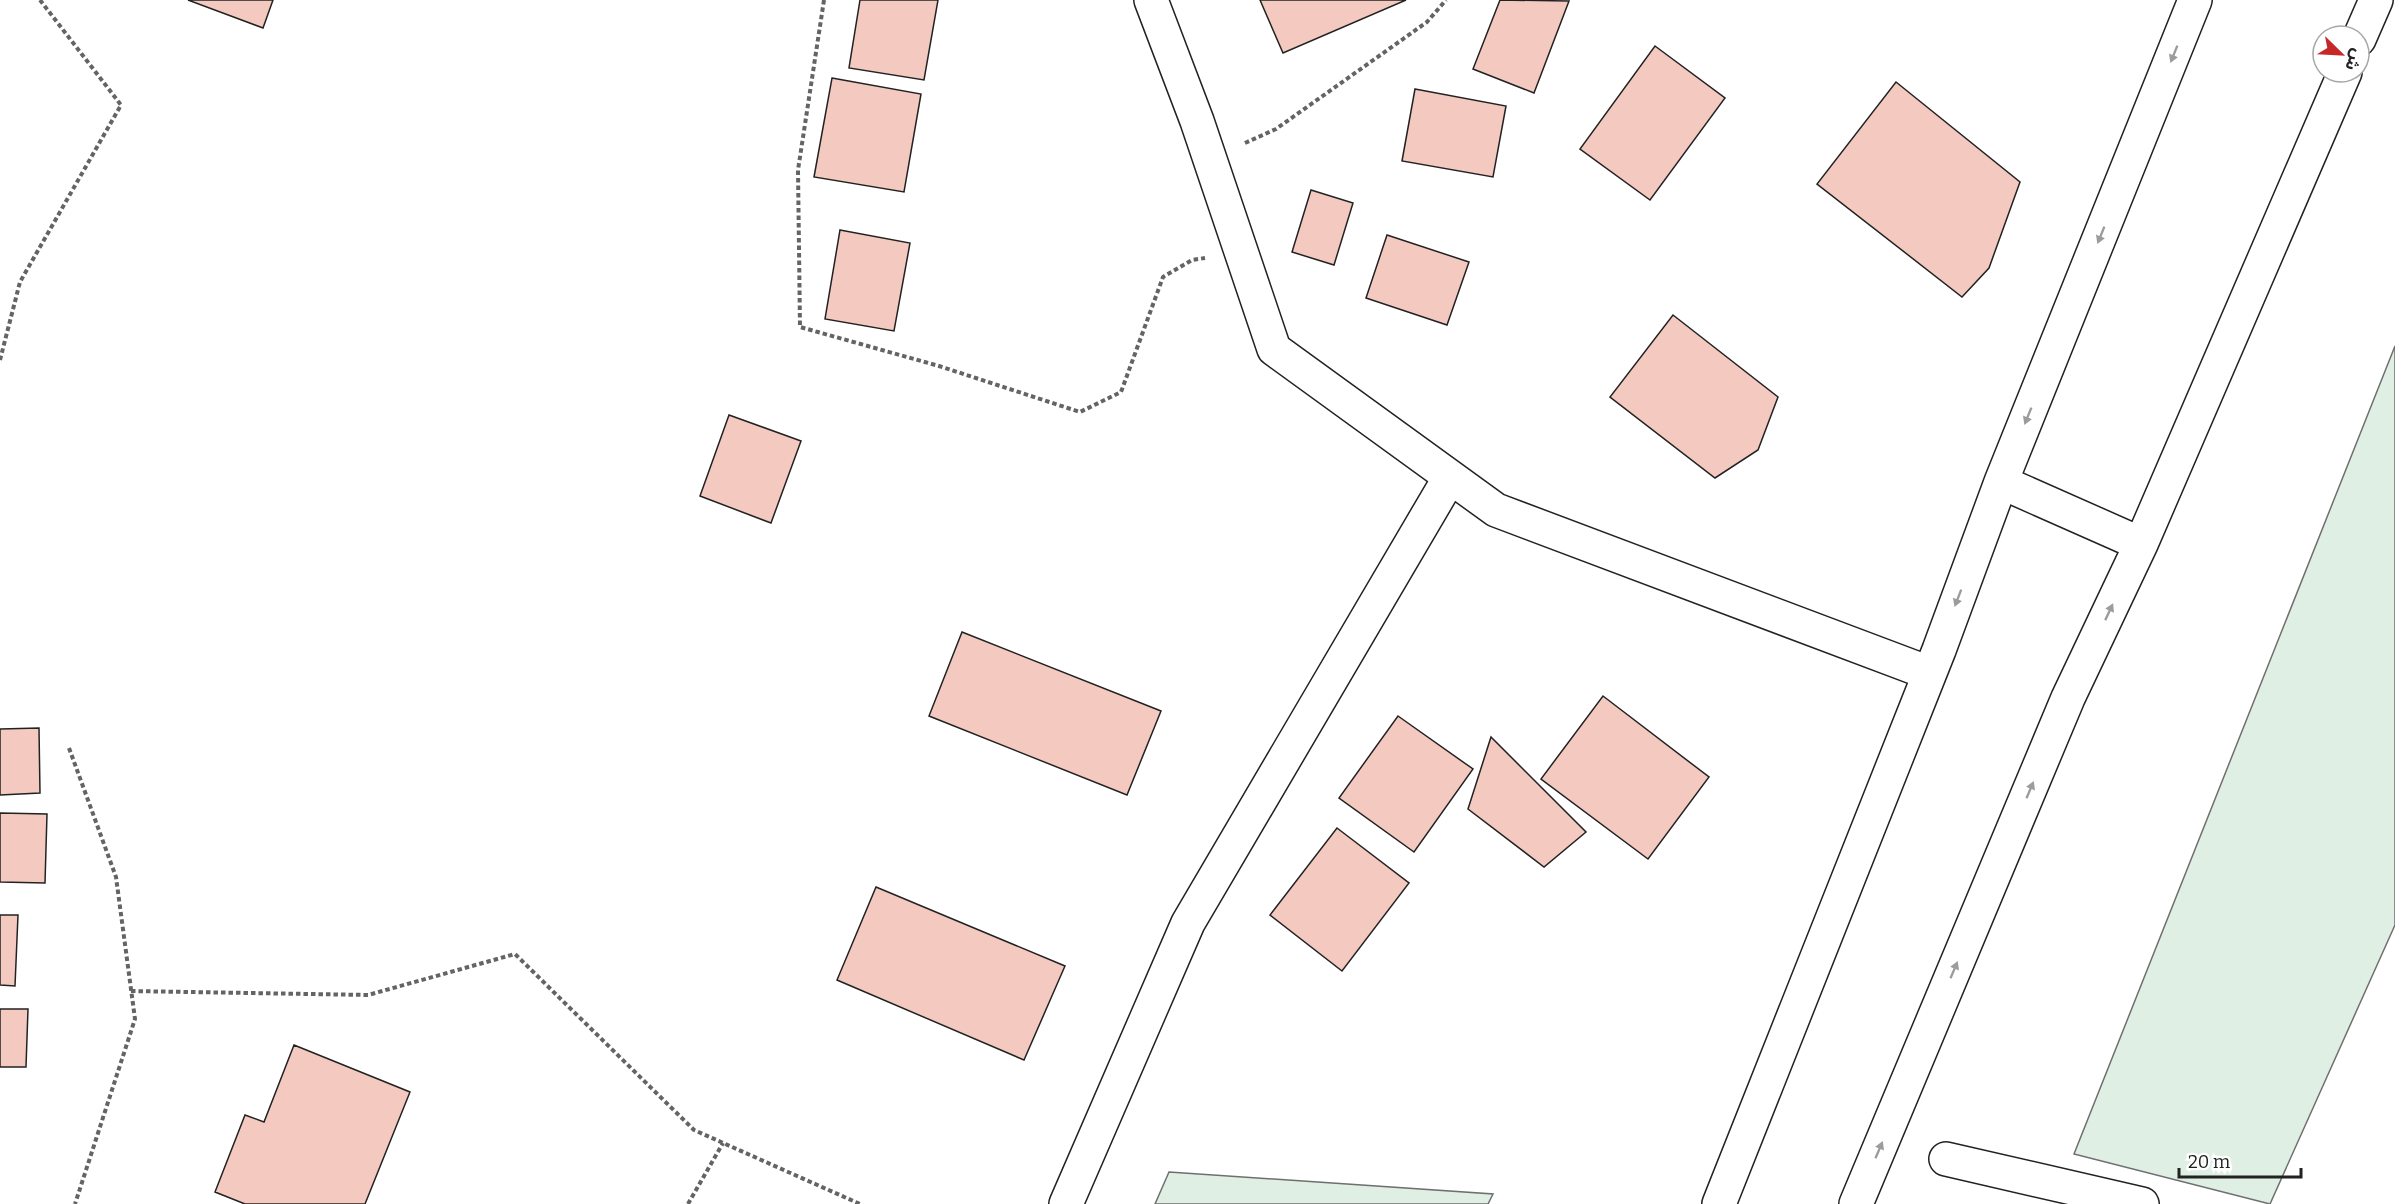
<svg xmlns="http://www.w3.org/2000/svg" width="2395" height="1204" viewBox="0 0 2395 1204" font-family="Bitter,'Noto Sans Arabic',serif">
  <rect width="100%" height="100%" fill="#fff"/>
  <!-- green -->
  <path fill="#e0efe3" stroke="#6f6f6f" stroke-width="1.5" d="M2395,346v579l-125,279 -196,-50z
    M1169,1172l324,22 -5,10h-333z"/>
  <!-- building -->
  <path fill="#f3c9c0" stroke="#222" stroke-width="1.5" d="M188,0h85l-10,28z
    M860,0h78l-14,80 -75,-12z
    M1260,0h146l-123,53z
    M1500,0l69,1 -35,92 -61,-24z
    M1655,46l70,52 -75,102 -70,-51z
    M832,78l89,16 -17,98 -90,-15z
    M1896,82l124,100 -31,86 -27,29 -145,-113z
    M1415,89l91,17 -13,71 -91,-16z
    M1311,190l42,13 -19,62 -42,-13z
    M840,230l70,13 -16,88 -69,-12z
    M1387,235l82,27 -22,63 -81,-27z
    M1673,315l105,82 -20,53 -43,28 -105,-81z
    M729,415l72,26 -30,82 -71,-27z
    M962,632l199,79 -34,84 -198,-79z
    M1603,696l106,81 -61,82 -107,-80z
    M1398,716l75,53 -59,83 -75,-54z
    M39,728l1,65 -40,2v-66z
    M1491,737l95,95 -42,35 -76,-58z
    M0,813l47,1 -2,69 -45,-1z
    M1337,828l72,55 -67,88 -72,-56z
    M876,887l189,79 -41,94 -187,-80z
    M0,915h18l-3,71 -15,-1z
    M0,1009h28l-2,58h-26z
    M294,1045l116,47 -45,112h-120l-30,-12 30,-77 19,7z"/>
  <g fill="none" stroke-linecap="round" stroke-linejoin="round">
    <defs>
      <path id="minor" d="M1151,0l46,121 77,228 222,161 433,163
        M1946,1159l196,45
        M1066,1204l122,-281 262,-446"/>
      <path id="secondary" d="M2359,39l17,-39
        M2001,482l140,62
        M1719,1204l220,-554 62,-168 194,-482
        M1856,1204l212,-506 73,-154 204,-472"/>
    </defs>
    <!-- minor casing -->
    <use href="#minor" stroke="#222" stroke-width="36"/>
    <!-- secondary casing -->
    <use href="#secondary" stroke="#222" stroke-width="36"/>
    <!-- path -->
    <path stroke="#646464" stroke-width="4" stroke-dasharray="4.5 3" stroke-linecap="butt" d="M824,0l-26,170 2,157 139,39 141,46 41,-20 42,-115 29,-17 13,-2
      M1245,143l31,-14 151,-107 19,-22
      M0,360l20,-78 101,-177 -81,-105
      M69,748l47,129 19,142 -60,185
      M131,991l237,4 147,-41 179,176 166,74
      M688,1204l35,-61"/>
    <!-- minor -->
    <use href="#minor" stroke="#fff" stroke-width="33"/>
    <!-- secondary -->
    <use href="#secondary" stroke="#fff" stroke-width="33"/>
  </g>
  <!-- one-way arrows -->
  <defs><path id="oneway-solid" d="M-6-.8H1V-3.2L6.5 0L1 3.2V.8H-6Z" transform="scale(1.5)"/></defs>
  <g fill="#9c9c9c">
    <use href="#oneway-solid" transform="translate(2174 54) rotate(112)"/>
    <use href="#oneway-solid" transform="translate(2101 235) rotate(112)"/>
    <use href="#oneway-solid" transform="translate(2028 416) rotate(112)"/>
    <use href="#oneway-solid" transform="translate(1958 598) rotate(111)"/>
    <use href="#oneway-solid" transform="translate(2109 612) rotate(-65)"/>
    <use href="#oneway-solid" transform="translate(2030 790) rotate(-67)"/>
    <use href="#oneway-solid" transform="translate(1954 970) rotate(-67)"/>
    <use href="#oneway-solid" transform="translate(1879 1150) rotate(-67)"/>
  </g>
  <!-- north arrow -->
  <g transform="translate(2341 54) rotate(114)"><circle r="28" fill="#ffffff" stroke="#a7a7a7" stroke-width="1.5"/>
  <path d="M0-4.5L10 22L0 15L-10 22Z" fill="#c62828"/>
  <text y="-9" font-size="16" font-weight="bold" text-anchor="middle" fill="#222222">ش</text>
  </g>
  <!-- scale -->
  <path d="M2179 1168v9h122v-9" fill="none" stroke="#222222" stroke-width="3"/>
  <text x="2188" y="1168" font-size="18" fill="#222222" stroke="#ffffff" stroke-width="4.5" paint-order="stroke">20 m</text>
</svg>
